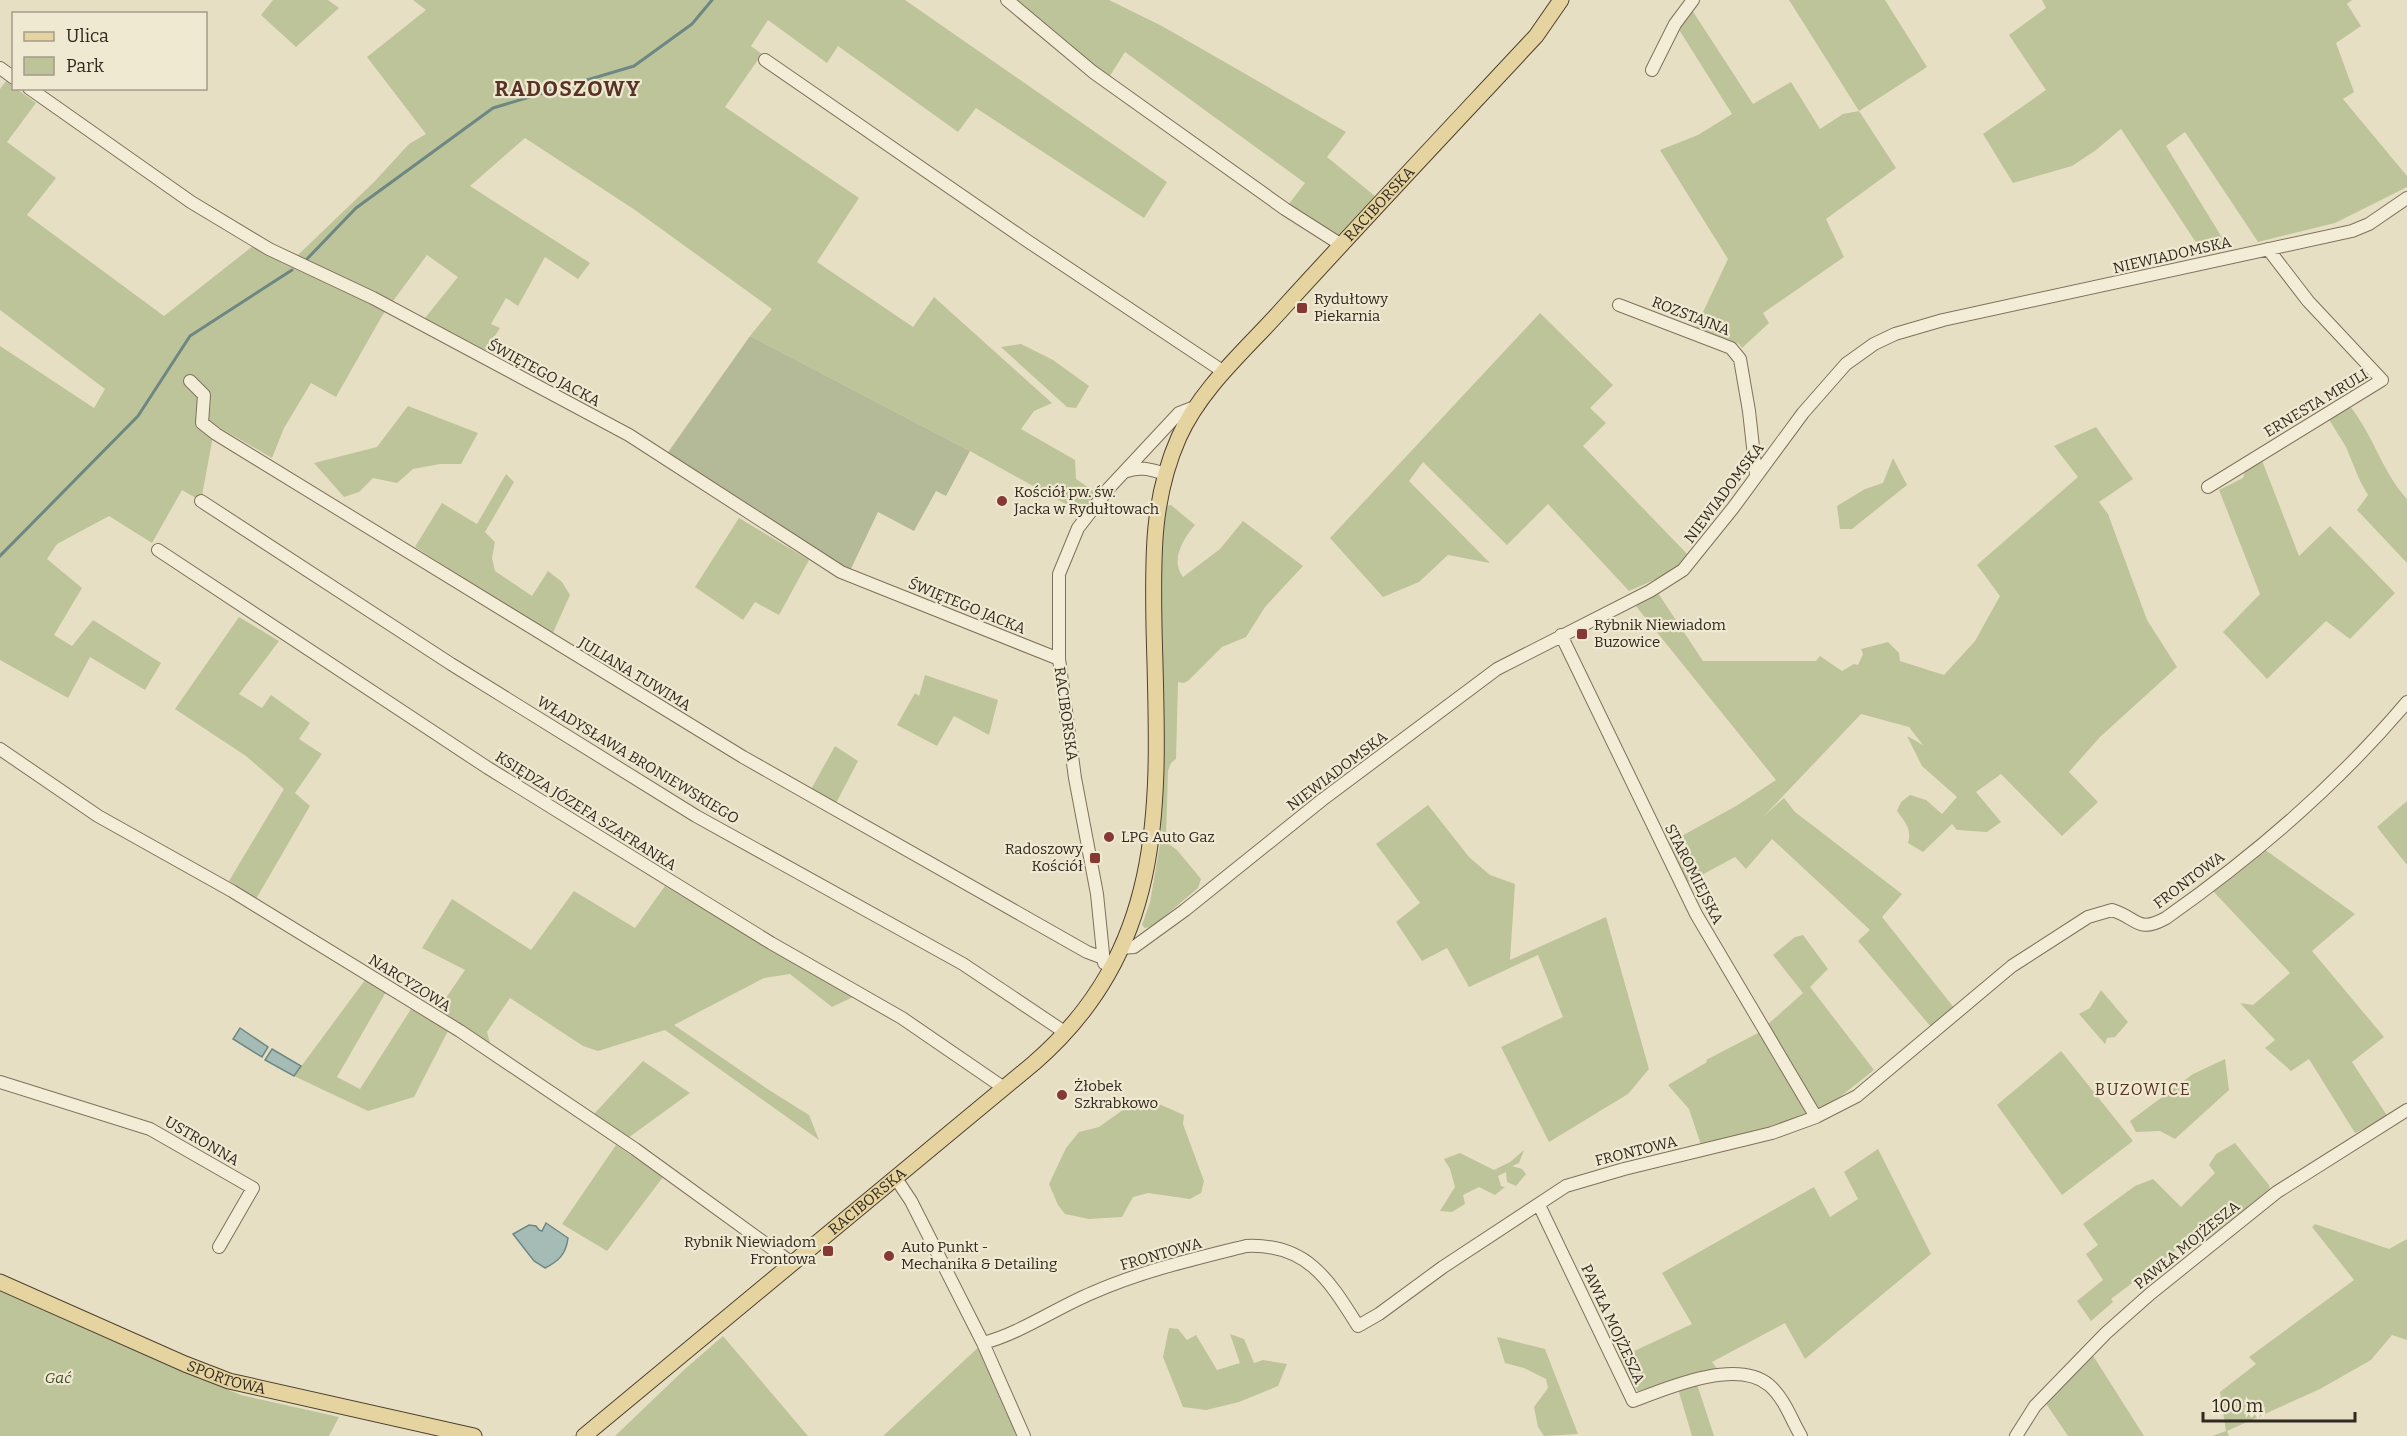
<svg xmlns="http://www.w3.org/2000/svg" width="2407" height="1436" viewBox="0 0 2407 1436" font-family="Bitter,serif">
  <rect width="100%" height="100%" fill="#e7dfc4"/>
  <!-- green -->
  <path fill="#bdc499" d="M273,0h55l11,8 -43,39 -35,-32z
    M413,0h492l262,182 -23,36 -168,-110 -18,24 -120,-86 -11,17 -59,-43 -17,26 11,8 -37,53 134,91 -42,64 96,65 21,-30 118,106 -18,8 -13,18 54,31 1,19 26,18 -15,19 -117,-65 -220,-115 22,-27 -137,-99 -110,-72 -55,48 120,77 -12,16 -33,-22 -27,49 -12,-8 -15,26 9,4 -16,25 -63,-30 37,-46 -31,-22 -45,61 -46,81 -25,-14 -27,45 -12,30 -57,-33 -14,76 -19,-11 -30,53 -43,-27 -52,28 -10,15 35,29 -28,47 18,11 21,-26 68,43 -16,27 -55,-33 -22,41 -68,-38v-314l94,62 11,-19 -105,-79v-221l6,-8 30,22 -29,39 49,36 -29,37 137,101 94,-74 11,7 29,6 76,-73 35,-38 17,-10 -59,-77 59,-47z
    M1006,0h103l53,26 184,106 -19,25 54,44 -41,43 -55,-35 20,-26 -180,-131 -19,30z
    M1789,0h96l42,67 -68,44 37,57 -70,51 18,38 -81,56 6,10 -27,25 -3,-4 -43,-17 32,-68 -68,-109 38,-15 34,-21 -54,-86 14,-18 61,94 38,-22 29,47 23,-15 16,-3z
    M2042,0h310l-5,4 14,22 -25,17 18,49 -11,7 64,77v11l-72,36 -77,19 -73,-110 -19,14 63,103 -26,4 -82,-124 -25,21 -24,16 -59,17 -30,-49 63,-44 -37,-55 37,-27z
    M1540,313l73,72 -23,23 16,15 -23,23 107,111 -16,14 -45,20 -81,-87 -41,41 -84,-83 -14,19 81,82 -42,-8 -29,27 -36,15 -53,-59z
    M1021,344l32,16 36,26 -13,22 -9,-1 -66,-60z
    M2349,405c24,29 33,67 58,94v64l-50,-53 11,-15 -8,-14 -14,-34 -18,-29z
    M408,406l70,27 -17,31h-21l-27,5 -16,14 -24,-5 -14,14 -15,5 -30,-34 63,-16z
    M2096,427l37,52 -34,23 9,12 39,106 30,47 -77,70 -31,35 29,30 -36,34 -61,-62 -25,18 25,30 -14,10 -30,-2 -5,-6 -29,28 -15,-9c4,-14 -3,-21 -11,-32l4,-9 9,-7 16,5 16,14 15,-17 -35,-31 -15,-30 16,9 -14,-18 -48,-13 -97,102 20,-18 11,14 107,82 -20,23 73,92 -23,19 -74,-87 12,-11 -98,-91 -26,30 -11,-12 -50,27 -16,-41 67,-37 40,-26 -141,-175 23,-12 45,68h113l4,-5 22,15 12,-7 4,1 5,-11 -2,-5 27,-7 11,11 1,8 44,14 31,-34 25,-45 -23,-31 101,-88 -24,-31z
    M1893,458l14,27 -55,44h-12l-3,-23 28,-17 18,-6z
    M2261,458l38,98 31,-30 65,67 -45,46 -24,-18 -59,58 -44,-47 37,-38 -41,-104 24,-12 3,-10z
    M506,474l8,8 -29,50 10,10 -3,16 3,13 37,25 16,-25 14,11 8,13 -18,40 -137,-88 27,-44 35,21z
    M1171,505l24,20c-12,14 -25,35 -12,52l37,-28 23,-28 60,45 -38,41 -19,30 -24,10 -33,33 -5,3 -6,-1 -2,77 -5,4 -3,8 -2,65 -5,-6 -3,-260 8,-64z
    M739,518l70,42 -30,55 -24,-13 -12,18 -48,-33z
    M239,617l40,24 -40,53 23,14 9,-13 39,28 -11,16 23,15 -27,39 15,13 -54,93 -27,-18 55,-92 -38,-33 -71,-47z
    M925,675l73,25 -9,35 -35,-19 -17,30 -40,-21 18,-32 4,3z
    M835,746l23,15 -24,46 -25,-14z
    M2407,801v64l-30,-38z
    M1428,805l41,52 21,18 25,9 -5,76 96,-43 43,152 -21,25 -79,48 -48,-95 62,-30 -25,-62 -69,32 -22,-39 -25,13 -26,-39 24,-19 -44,-59z
    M1161,838l16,12 24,29 -3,9 -45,38 -8,2 -3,-3 8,-23z
    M2264,849l91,65 -43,37 72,86 -32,25 36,55 -33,16 -46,-74 -18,12 -26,-23 10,-8 -35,-37 13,2 37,-32 -78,-83z
    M665,886l188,111 -21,10 -42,-33 -26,4 -90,47 95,65 40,25 10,25 -154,-110 -67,21 -15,-5 -73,-48 -23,34 3,11 -53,-32 28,-41 -43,-22 30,-49 79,51 43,-59 61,37z
    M1803,935l25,34 -18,18 64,83 -38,30 -45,22 -90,23 -12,-36 -21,-24 39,-23 -1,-2 52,-27 45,-40 -30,-38 22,-18z
    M365,980l21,12 -49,85 23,12 51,-80 38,20 -35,68 -46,14 -74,-35z
    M2101,990l27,32 -13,15 -8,1 -2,6 -26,-30 11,-6z
    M2061,1051l72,90 -71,54 -65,-90z
    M2225,1059l4,31 -54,49 -15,-8 -24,1 -6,-11 63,-47z
    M643,1061l47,32 -62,45 -34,-24z
    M1134,1102l25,2 25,11 -1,9 21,57 -3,12 -11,6 -42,-6 -15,4 -11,20 -33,2 -24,-5 -7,-9 -9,-21 17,-36 13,-16 20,-5z
    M2235,1143l34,42 1,5 -72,56 -6,-8 -81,61 2,3 -22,19 -14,-20 26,-21 -17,-26 12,-9 -15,-21 52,-38 18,-7 28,28 34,-34 -6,-8 7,-11z
    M616,1145l47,32 -56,74 -45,-27z
    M1878,1149l53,105 -126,105 -20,-36 -73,39 7,9 -81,21 -21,-33 75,-35 -30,-51 152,-86 16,30 28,-18 -14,-27z
    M1524,1150l-5,13 -7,3 10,3 4,5 -10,12 -9,-4 -1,-10 -8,4 3,10 4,1 -10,8 -16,-8 -16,8 2,9 -13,8 -12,-1 15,-24 -5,-18 -6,-10 16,-6 34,17 16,-8z
    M2315,1224l74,25 18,-10v101l-15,-5 -21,25 -51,29 -93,42 2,5h-17l14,-5 -6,-39 36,-28 -7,-7 105,-77 -42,-53z
    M0,1289l177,80 64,26 98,22 -10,19h-329z
    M1169,1328l9,1 9,11 9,-5 21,35 23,-7 -10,-29 14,5 10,24 9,-3 24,4 -9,22 -39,16 -33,8 -23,-3 -20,-50z
    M723,1336l85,100h-193l70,-67z
    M1497,1337l48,12 33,85 -34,2 -6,-9 -4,-20 14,-19 -2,-9 -22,-11 -19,-5z
    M983,1343l34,93h-134z
    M2092,1354l52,82h-76l-23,-34z
    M1696,1381l18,55h-22l-14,-47z"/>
  <!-- cemetery -->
  <path fill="#b4ba97" d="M750,336l220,115 -24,45 -10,-5 -22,40 -36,-19 -30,63 -184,-117z"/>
  <!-- water -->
  <path fill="#a5bbb6" stroke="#6d8883" stroke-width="1.5" d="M240,1028l28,19 -6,10 -29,-18z
    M272,1049l29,17 -7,10 -29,-16z
    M546,1223l22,15c-2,16 -9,23 -23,30l-11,-7 -21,-27 16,-9 7,1 3,4 3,1z"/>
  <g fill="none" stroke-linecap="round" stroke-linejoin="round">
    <!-- stream -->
    <path stroke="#6d8883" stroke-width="3" d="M307,259l49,-51 137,-100 141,-42 58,-42 20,-24
      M0,556l138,-140 52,-80 102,-66"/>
    <defs>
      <path id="minor" d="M1007,0l86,72 192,137 55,35
        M765,60l261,180 198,132
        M0,68l14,10
        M1652,70l23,-46 18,-24
        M29,88l162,114 78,47 104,49 256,137 212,137 218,87
        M1619,305l112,43 9,11 9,52 7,63
        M190,381l14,14 -2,28 14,11 527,323 344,195 16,6
        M1127,471c15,-5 24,-1 39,3
        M2208,487l174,-107 -74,-79 -40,-52
        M201,501l250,163 245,152 267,148 103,69
        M158,550l330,218 283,175 131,75 102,70
        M1561,635l135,279 120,203
        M0,749l98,67 134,75 228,140 175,118 157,114
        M1121,948l13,-1 51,-37 137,-110 175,-131 153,-78 33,-21 50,-62 70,-95 43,-49 28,-20 21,-10 48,-14 409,-89 17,-7 38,-26
        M1104,963l-7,-69 -22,-116 -16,-119v-85l19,-46 31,-40 70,-75 18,-7
        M0,1082l150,47 103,59 -34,59
        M895,1177l16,24 72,142 41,93
        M1539,1205l94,196c34,-13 103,-43 136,-16 16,14 22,34 32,51
        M983,1343c38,-10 73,-35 109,-50 50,-22 102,-34 154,-47 61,-3 83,34 112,80l21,-12 64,-47 123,-81 58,-17 148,-36 44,-16 41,-21 155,-130 76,-49 24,-7c26,8 25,24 54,8 88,-62 171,-133 241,-216
        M2016,1436l19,-30 71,-73 44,-39 127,-102 130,-82"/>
      <g id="major">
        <path id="s1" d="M0,1282l185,82 44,17 245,55"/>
        <path id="s2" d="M584,1436l450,-373c138,-120 124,-270 120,-436 -1,-67 -3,-127 25,-190 23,-51 70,-90 106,-131 83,-91 167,-180 251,-270l25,-36"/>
      </g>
    </defs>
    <!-- minor casing -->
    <use href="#minor" stroke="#7f715d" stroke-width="14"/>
    <!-- major casing -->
    <use href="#major" stroke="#4e4030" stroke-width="17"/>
    <!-- minor -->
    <use href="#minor" stroke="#f3ecd6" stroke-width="12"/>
    <!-- major -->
    <use href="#major" stroke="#e6d4a0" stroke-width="15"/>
  </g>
  <!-- markers -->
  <g fill="#863835" stroke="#f0e9d2" stroke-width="2">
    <rect x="1296" y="302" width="12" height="12" rx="3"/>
    <circle cx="1002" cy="501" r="6"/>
    <rect x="1576" y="628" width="12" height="12" rx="3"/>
    <circle cx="1109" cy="837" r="6"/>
    <rect x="1089" y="852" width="12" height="12" rx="3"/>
    <circle cx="1062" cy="1095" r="6"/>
    <rect x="822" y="1245" width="12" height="12" rx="3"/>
    <circle cx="889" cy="1256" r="6"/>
  </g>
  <g text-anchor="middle" stroke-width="4.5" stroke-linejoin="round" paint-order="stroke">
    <!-- street labels -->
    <g font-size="15" fill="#31291f" stroke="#f0e9d2">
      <text dy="5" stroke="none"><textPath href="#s2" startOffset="1557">RACIBORSKA</textPath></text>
      <text transform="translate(2172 255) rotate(-13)" y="5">NIEWIADOMSKA</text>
      <text transform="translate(1691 316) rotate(21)" y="5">ROZSTAJNA</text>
      <text transform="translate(544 373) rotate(28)" y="5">ŚWIĘTEGO JACKA</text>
      <text transform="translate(2316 403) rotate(-31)" y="5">ERNESTA MRULI</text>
      <text transform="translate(1724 493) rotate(-53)" y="5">NIEWIADOMSKA</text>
      <text transform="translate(967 606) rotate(22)" y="5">ŚWIĘTEGO JACKA</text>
      <text transform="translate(635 674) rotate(31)" y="5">JULIANA TUWIMA</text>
      <text transform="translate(1066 714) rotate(82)" y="5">RACIBORSKA</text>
      <text transform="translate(638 760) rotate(31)" y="5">WŁADYSŁAWA BRONIEWSKIEGO</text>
      <text transform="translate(1337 771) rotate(-37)" y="5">NIEWIADOMSKA</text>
      <text transform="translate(586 811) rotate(32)" y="5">KSIĘDZA JÓZEFA SZAFRANKA</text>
      <text transform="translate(1694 874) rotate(63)" y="5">STAROMIEJSKA</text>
      <text transform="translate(2189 880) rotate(-37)" y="5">FRONTOWA</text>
      <text transform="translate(410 983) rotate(32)" y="5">NARCYZOWA</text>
      <text transform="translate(202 1141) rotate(30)" y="5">USTRONNA</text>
      <text transform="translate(1636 1151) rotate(-14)" y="5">FRONTOWA</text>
      <text dy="5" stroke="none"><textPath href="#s2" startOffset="368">RACIBORSKA</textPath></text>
      <text transform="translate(2187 1245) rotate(-39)" y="5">PAWŁA MOJŻESZA</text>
      <text transform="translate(1161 1254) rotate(-16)" y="5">FRONTOWA</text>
      <text transform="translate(1613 1324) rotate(65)" y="5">PAWŁA MOJŻESZA</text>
      <text dy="5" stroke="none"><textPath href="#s1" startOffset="246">SPORTOWA</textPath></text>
    </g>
    <!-- poi labels -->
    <g font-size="15" fill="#31291f" stroke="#f0e9d2" text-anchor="start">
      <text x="1314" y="304">Rydułtowy<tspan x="1314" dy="17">Piekarnia</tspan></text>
      <text x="1014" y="497">Kościół pw. św.<tspan x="1014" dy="17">Jacka w Rydułtowach</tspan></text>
      <text x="1594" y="630">Rybnik Niewiadom<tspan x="1594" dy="17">Buzowice</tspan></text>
      <text x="1121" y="842">LPG Auto Gaz</text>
      <text x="1083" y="854" text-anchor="end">Radoszowy<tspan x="1083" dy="17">Kościół</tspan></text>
      <text x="1074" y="1091">Żłobek<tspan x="1074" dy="17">Szkrabkowo</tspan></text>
      <text x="816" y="1247" text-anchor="end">Rybnik Niewiadom<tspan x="816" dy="17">Frontowa</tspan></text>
      <text x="901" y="1252">Auto Punkt -<tspan x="901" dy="17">Mechanika &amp; Detailing</tspan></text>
    </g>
    <!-- park labels -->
    <g font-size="15" font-style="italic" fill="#404b28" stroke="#f0e9d2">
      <text x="58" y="1383">Gać</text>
    </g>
    <!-- neighbourhood labels -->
    <g font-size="16" letter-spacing="1.5" fill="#583224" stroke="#f0e9d2">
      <text x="2143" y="1095">BUZOWICE</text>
    </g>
    <!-- district labels -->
    <g font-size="21" font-weight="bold" letter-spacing="1.5" fill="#583224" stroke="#f0e9d2">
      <text x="568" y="96">RADOSZOWY</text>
    </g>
  </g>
  <!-- legend -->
  <rect x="12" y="12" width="195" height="78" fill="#f0e9d2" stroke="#a49c8a" stroke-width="1.5"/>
  <rect x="24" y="32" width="30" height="9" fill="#e6d4a0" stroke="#a49c8a" stroke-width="1.5"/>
  <text x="66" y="42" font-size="18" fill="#31291f">Ulica</text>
  <rect x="24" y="57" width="30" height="18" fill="#bdc499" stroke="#a49c8a" stroke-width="1.5"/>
  <text x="66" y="72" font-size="18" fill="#31291f">Park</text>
  <!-- scale -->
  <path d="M2203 1412v9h152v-9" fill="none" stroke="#31291f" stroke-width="3"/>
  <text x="2212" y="1412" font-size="18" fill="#31291f" stroke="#f0e9d2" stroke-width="4.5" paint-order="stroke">100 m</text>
</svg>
